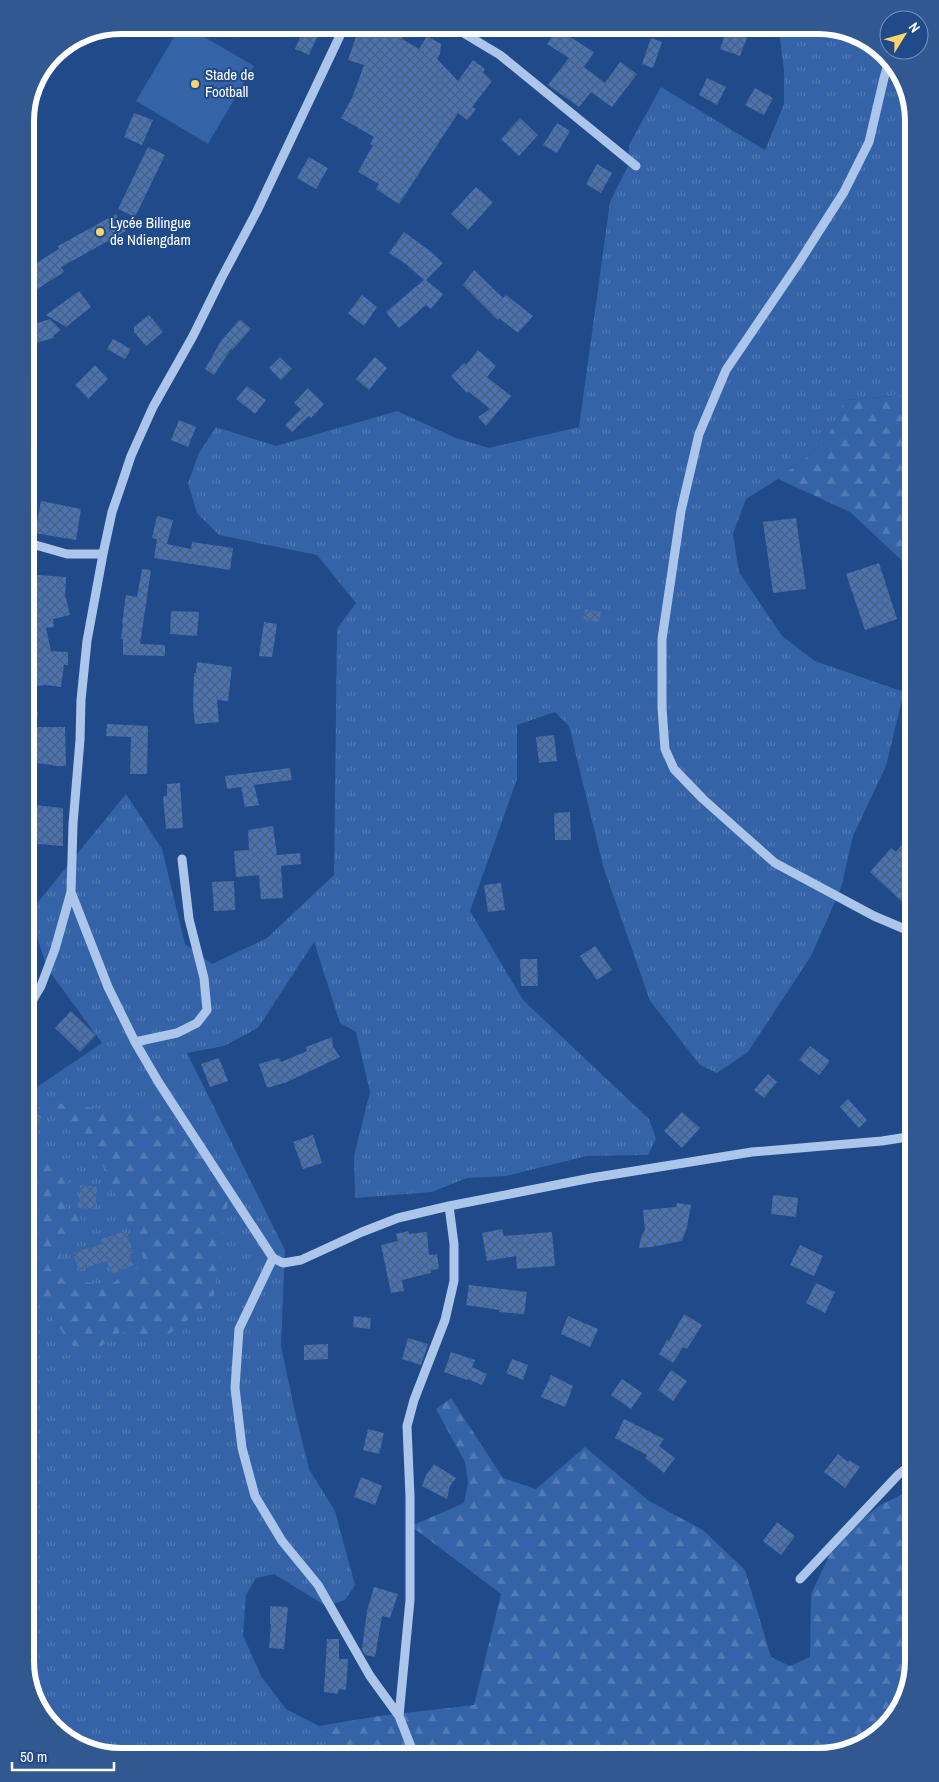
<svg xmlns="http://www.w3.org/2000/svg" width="939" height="1782" viewBox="0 0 939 1782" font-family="'Archivo Narrow',sans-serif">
  <defs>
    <pattern id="grass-tufts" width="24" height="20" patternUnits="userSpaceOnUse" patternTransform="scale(1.25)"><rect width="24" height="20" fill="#3463a7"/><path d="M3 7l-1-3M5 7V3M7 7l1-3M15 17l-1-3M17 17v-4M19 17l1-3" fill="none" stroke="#527ab4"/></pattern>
    <pattern id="forest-firs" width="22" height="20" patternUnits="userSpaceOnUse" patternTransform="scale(1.25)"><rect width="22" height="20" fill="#3463a7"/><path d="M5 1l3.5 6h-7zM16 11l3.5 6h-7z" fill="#527ab4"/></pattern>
    <pattern id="building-cross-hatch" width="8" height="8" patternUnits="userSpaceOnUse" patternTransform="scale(1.25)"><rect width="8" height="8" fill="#4973b2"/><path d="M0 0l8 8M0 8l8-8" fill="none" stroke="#4b5e7a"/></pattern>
  </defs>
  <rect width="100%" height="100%" fill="#204a89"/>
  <!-- grass -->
  <path fill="url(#grass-tufts)" d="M764,25h61l44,17 45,79v273l-66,6 -25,44 -45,35 -32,20 -13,35 6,38 43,64 33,25 89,31 -18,74 -33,70 -12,52 -30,68 -63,96 -31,21 -17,-8 -50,-64 -47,-135 -34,-140 -14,-14 -38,13v54l-47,132 53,89 126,119 7,20 -8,16 -61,1 -81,20 -39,2 -35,14 -77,6 -1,-42 16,-64 -14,-60 -16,-9 -26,-81 -56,86 -34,18 -37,7 98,197 -4,96 14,66 14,57 26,42 20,74 -10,15 -19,6 -52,-32 -18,4 -10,17 -3,40 18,41 25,33 33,17 39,31h-41l-36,-5 -7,5h-159l-48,-16 -35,-43 -7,-37v-566l77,-52 -55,-75 -18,-55 97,-119 36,55 23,95 27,20 55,-26 67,-63 3,-246 19,-26 -39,-48 -98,-20 -22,-22 -9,-30 11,-30 17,-26 60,19 121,-35 59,27 33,10 90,-21 31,-225 18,-36 1,-21 32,-58 104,63 19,-46v-34l-5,-38z"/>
  <!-- forest -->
  <path fill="url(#forest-firs)" d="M869,42l7,3 31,39 7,36z
    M914,394v178l-64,-60 -72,-33 45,-35 25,-44z
    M25,1099l148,19 56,75 -16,108 -49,37 -44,-6 -24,18 -22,-3 -49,-65v-147l14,5 26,29 3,20 -2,17 20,18 1,3c-14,11 -35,22 -23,42 2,4 7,9 11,10 11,4 24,4 35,6l11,-8 16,-6 6,-14 -43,-97 -17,-25 -27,-21 -31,-13z
    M451,1398l52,80 33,11 49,-42 64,54 54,29 42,40 26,87 19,9 20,-9 1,-63 26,-55 43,-34 34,-16v172l-16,53 -43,36 -37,7h-460l-39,-31 60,-10 95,-11 27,-111 -90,-68 53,-23 4,-20 -3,-21 -29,-53z"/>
  <!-- pitch -->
  <path fill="#3463a7" d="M121,25h6v3l-61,16 18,-12z
    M181,25h3l70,41 -46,78 -72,-43z"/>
  <!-- building -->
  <path fill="url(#building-cross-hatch)" d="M207,25h37l-6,13z
    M305,25h9l7,3 -12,27 -14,-6z
    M360,25h7l17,6 2,-6h21l-5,14 17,10 8,-13 14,8 -1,10 -3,5 21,22 15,-21 12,9 -2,3 9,9 -20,26 4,2 -9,11 -9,-7 -59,91 -23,-15 3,-5 -21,-12 15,-27 -3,-1 4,-7 -33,-19 11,-20 12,-33 -16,-5z
    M557,29l37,23 -10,15 21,16 15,-21 17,12 -25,33 -21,-15 -12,15 -31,-22 21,-27 -22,-14z
    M727,30l20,8 -7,18 -20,-7z
    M651,38l11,4 -9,26 -11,-4z
    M707,78l19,9 -9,18 -18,-10z
    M755,88l18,10 -9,17 -19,-10z
    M134,113l19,7 -11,25 -18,-8z
    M520,118l18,17 -19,21 -18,-17z
    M557,123l13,8 -13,22 -14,-8z
    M148,147l17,8 -30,62 -17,-8z
    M309,157l19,11 -12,21 -19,-11z
    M597,164l15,9 -11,20 -15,-9z
    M476,187l17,15 -25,28 -17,-16z
    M116,214l10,17 -65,36 3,5 -39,25v-27l34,-21 -1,-3z
    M404,232l26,19 13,12 -17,17 17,14 -12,15 -5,-4 -27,23 -13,-16 38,-32 -18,-16 -17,-11z
    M474,270l29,28 3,-3 27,21 -15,17 -19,-15 -1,2 -35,-35z
    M79,291l12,16 -25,20 -20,-12z
    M362,295l15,12 -13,19 -16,-13z
    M149,315l14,17 -17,14 -12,-14v-5z
    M50,319l11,11 -8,6 1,2 -29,8v-19z
    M240,319l11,10 -19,21 -1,-1 -17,26 -9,-6 16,-28z
    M113,339l18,10 -6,10 -18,-10z
    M478,350l18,16 -9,11 24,19 -25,30 -8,-9 12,-8 -21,-17 -2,1 -16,-17 13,-13 2,2z
    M280,357l12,12 -11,11 -12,-12z
    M375,357l12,11 -18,22 -13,-11z
    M95,365l13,14 -20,20 -13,-14z
    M247,386l19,14 -11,14 -19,-15z
    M308,388l16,16 -13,14 -2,-2 -17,16 -7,-7 16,-16 -7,-6z
    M179,420l17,7 -8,20 -17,-7z
    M41,501l40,8 -5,31 -41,-7z
    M157,516l16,4 -6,24 24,5 1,-7 41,6 -3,22 -76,-12 3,-19 -5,-1z
    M796,518l10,71 -33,4 -10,-71z
    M879,563l18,56 -32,11 -19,-56z
    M142,569l9,1 -11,74 25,1v11l-42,-1v-16h-2l2,-15h-1l4,-29 11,2z
    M25,574l41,3 -1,21h1l4,17 -17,4 1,8 -8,1 5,23 17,1v13h-4l-3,22 -15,-2 -21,2v-30l5,-1 -5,-21z
    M585,609l16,3 -2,10 -16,-3z
    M171,611l28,1 -2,24 -27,-2z
    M264,622l13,2 -5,33 -13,-1z
    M197,662l35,5 -4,34 -11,-1 2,22 -24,2 -2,-18 1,-33h2z
    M25,710l13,2 -2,15h29l1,39h-13v-1l-28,-3z
    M107,724l41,2 -1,48h-17l1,-37 -25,-1z
    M554,735l3,26 -18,2 -3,-26z
    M290,768l2,12 -38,5 5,20 -14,2 -4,-20 -14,2 -2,-13z
    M180,783l3,45 -17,1 -3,-33h4v-12z
    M25,804l38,4v38l-38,-3z
    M570,812l1,28h-16l-1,-27z
    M273,826l4,29 23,-2 1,11 -20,2 2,32 -22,1 -2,-24 -23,2 -2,-26 15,-1 -1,-20z
    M914,829v84l-44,-41 21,-24 5,4z
    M234,881l1,29 -21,1 -2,-29z
    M501,883l4,27 -17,2 -4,-27z
    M595,946l17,24 -15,10 -17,-24z
    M520,959h17l1,27h-17z
    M71,1011l25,24 -16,17 -25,-24z
    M332,1037l1,10 7,10 -53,25 -20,6 -8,-24 20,-6 2,4 26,-11 -1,-4z
    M810,1046l20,15 -11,14 -20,-15z
    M219,1058l9,23 -18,6 -9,-23z
    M768,1074l9,8 -13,16 -10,-8z
    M848,1099l19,21 -8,8 -19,-21z
    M25,1104l18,14 -18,23z
    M682,1112l18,16 -18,20 -18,-17z
    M313,1135l9,28 -19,6 -10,-27z
    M80,1185l17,2 -2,22 -17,-1z
    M773,1195l25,3 -2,19 -25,-3z
    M677,1203l14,2 -4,22 -5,14 -31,6 -12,1 2,-11 4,-7 -2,-20 33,-3z
    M502,1229l2,7 48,-4 3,34 -38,3 -1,-13 -29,5 -5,-28z
    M127,1231l6,22 -4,1 5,11 -22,9 -5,-13 -28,9 -6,-17 29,-9 -1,-5z
    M408,1231l1,3 18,-2 2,23 8,-1 2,15 -8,1v3l-29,7 2,11 -13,2 -10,-48 17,-4 -2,-7z
    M800,1245l23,11 -9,20 -24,-11z
    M816,1283l19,9 -10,21 -19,-10z
    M469,1285l58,7 -3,22 -25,-2v-2l-33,-5z
    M684,1314l18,11 -15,24 -4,-2 -10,16 -14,-9 8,-14 2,1z
    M354,1316l17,2 -1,11 -17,-2z
    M568,1316l30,13 -8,18 -29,-13z
    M408,1338l20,6 -7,21 -19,-6z
    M328,1344v15l-24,1v-15z
    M451,1352l24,8 -3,7 15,7 -5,11 -14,-6 -1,1 -23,-8z
    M512,1359l16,6 -5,15 -17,-7z
    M671,1370l16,11 -14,20 -15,-11z
    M551,1375l22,11 -8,21 -24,-10z
    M622,1379l20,14 -11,16 -20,-14z
    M624,1419l40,20 -5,7 16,12 -11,15 -19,-15 2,-3 -32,-17z
    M368,1429l16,4 -5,21 -16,-4z
    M838,1454l10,8 1,-2 11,7 -15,21 -21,-16z
    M434,1464l22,14 -6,8 -3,13 -25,-13 4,-11z
    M361,1477l21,9 -7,19 -21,-8z
    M777,1522l18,14 -14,19 -18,-14z
    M374,1587l24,7 -8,24 -8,-2 -7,41 -10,-2 -3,-6 5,-38z
    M270,1606l18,1 -4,42 -15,-1 2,-24h-1z
    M327,1639h12v20h9l-2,31 -7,-1 -1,5 -14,-2z"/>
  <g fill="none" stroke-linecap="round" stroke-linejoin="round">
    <!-- minor -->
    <path stroke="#acc6eb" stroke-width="9" d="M450,25l50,30 136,111
      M889,61l-5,17 -15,64 -25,50 -46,72 -72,106 -27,64 -18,77 -19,128v69l3,41 9,20 29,30 72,64 99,53 40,17
      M25,542l42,12h36
      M71,892l37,95 27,55 24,41 114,175 10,5 18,-3 61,-28 36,-14 51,-12 142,-28 161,-26 130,-11 32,-5
      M25,1013l16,-27 14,-37 16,-57 2,-68 7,-84 1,-40 6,-59 16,-87 9,-42 9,-26 10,-30 22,-49 40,-71 28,-57 36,-68 88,-186
      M135,1042l42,-9 20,-10 10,-13 -3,-32 -15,-59 -7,-60
      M273,1258l-34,71 -4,59 7,60 13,48 27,45 36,44 52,91 29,40 16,41
      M800,1579l98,-104 16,-13
      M399,1716l11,-116v-103l-3,-71 7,-26 31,-80 9,-39v-37l-5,-38"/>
  </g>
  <!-- markers -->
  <g fill="#f8d66d" stroke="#204a89" stroke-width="2">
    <circle cx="195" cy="84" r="5"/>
    <circle cx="100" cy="232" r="5"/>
  </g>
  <g text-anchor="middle" stroke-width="4" stroke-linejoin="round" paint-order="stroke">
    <!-- poi labels -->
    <g font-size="15" fill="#fff" stroke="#204a89" text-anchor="start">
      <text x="205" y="80">Stade de<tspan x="205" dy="17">Football</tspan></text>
      <text x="110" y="228">Lycée Bilingue<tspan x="110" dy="17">de Ndiengdam</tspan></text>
    </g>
  </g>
  <!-- crop -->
  <path d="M0 0H939V1782H0ZM121 34H818A87 87 0 0 1 905 121V1661A87 87 0 0 1 818 1748H121A87 87 0 0 1 34 1661V121A87 87 0 0 1 121 34Z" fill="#325892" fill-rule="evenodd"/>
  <path fill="none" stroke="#fff" stroke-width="6" d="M121 34H818A87 87 0 0 1 905 121V1661A87 87 0 0 1 818 1748H121A87 87 0 0 1 34 1661V121A87 87 0 0 1 121 34Z"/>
  <!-- north arrow -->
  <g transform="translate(904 35) rotate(53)"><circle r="24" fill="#204a89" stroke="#7992b8"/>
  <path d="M0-4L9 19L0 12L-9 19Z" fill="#f8d66d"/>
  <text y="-8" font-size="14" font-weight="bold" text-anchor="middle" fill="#ffffff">N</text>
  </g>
  <!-- scale -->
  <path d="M12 1762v8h102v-8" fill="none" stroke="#ffffff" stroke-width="2.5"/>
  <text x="20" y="1762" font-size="15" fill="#ffffff" stroke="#204a89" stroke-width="4" paint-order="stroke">50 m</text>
</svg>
